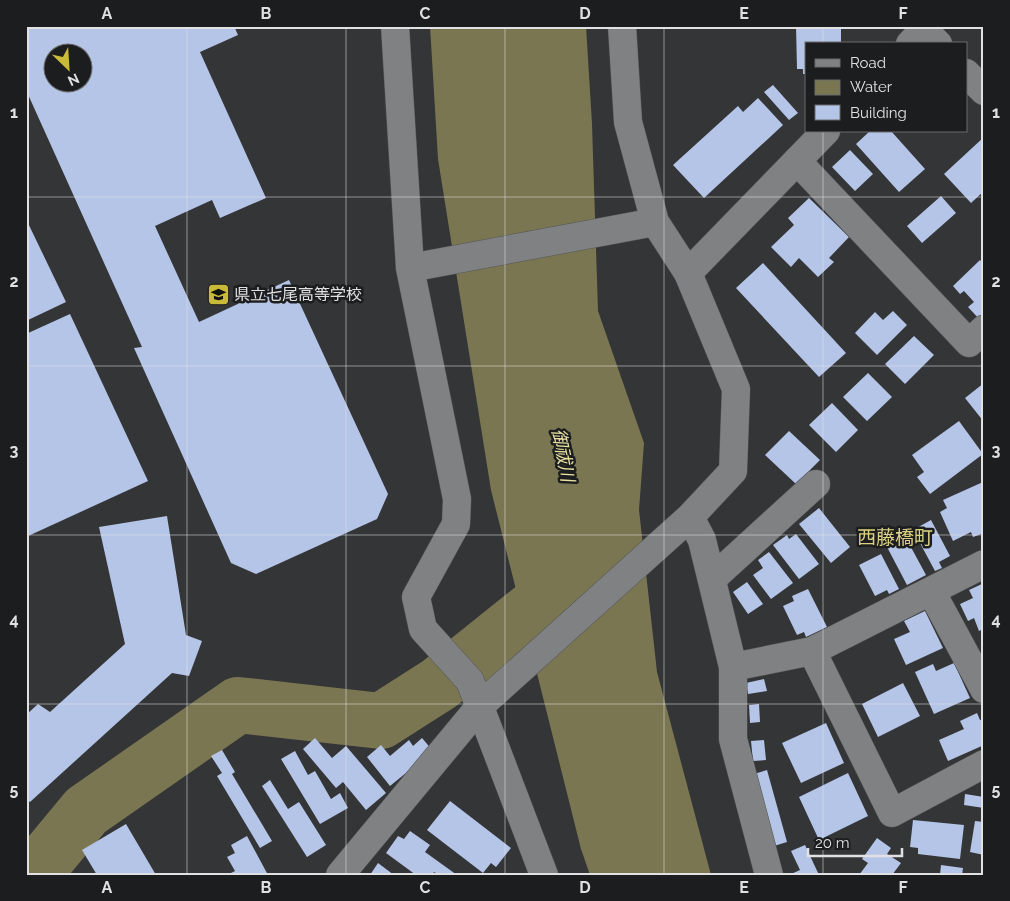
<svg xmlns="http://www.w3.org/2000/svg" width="1010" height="901" viewBox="0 0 1010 901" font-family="Raleway,'Noto Sans JP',sans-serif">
  <rect width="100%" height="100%" fill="#343537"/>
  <!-- water -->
  <path fill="#7b7652" d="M430,26h156l6,98 6,187 46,132 -5,67 18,162 54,203h-121l-9,-26 -90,-359 -53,-331z"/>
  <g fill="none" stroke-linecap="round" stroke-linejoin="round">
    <!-- river -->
    <path stroke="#7b7652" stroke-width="56" d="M33,875l53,-64 152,-106 143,16 58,-37 145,-116"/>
  </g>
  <!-- building -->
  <path fill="#b5c5e8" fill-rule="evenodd" d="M26,26h208l4,9 -38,17 66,146 -46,20 -8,-18 -57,26 44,96 90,-42 99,214 -11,25 -121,55 -25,-11 -97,-215 8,-1 -116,-257zM52,52h30v30h-30z
    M713,26h36v2l-35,1z
    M796,26h45v18h-35v30h-3v-5h-6z
    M773,85l25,28 -9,7 -25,-28z
    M758,98l25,27 -79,73 -31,-33 65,-59 5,6z
    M870,131h21l34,38 -26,23 -43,-48z
    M984,137v54l-13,12 -27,-29z
    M850,150l23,24 -18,17 -23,-24z
    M941,196l15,17 -34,30 -15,-17z
    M809,198l40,39 -20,21 5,4 -16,15 -19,-19 -8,9 -20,-20 23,-22 -6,-7z
    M26,219l40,83 -40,19z
    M980,260l4,4v54l-3,3 -13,-14 6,-5 -10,-11 -4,3 -7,-8z
    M763,263l83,90 -27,24 -83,-89z
    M893,311l14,14 -30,30 -22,-22 20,-21 8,8z
    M70,314l78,167 -122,56v-203z
    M914,336l20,19 -29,29 -20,-20z
    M868,373l24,24 -25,24 -24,-24z
    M984,383v39l-19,-24z
    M832,403l26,27 -22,22 -27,-27z
    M959,421l24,33 -53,40 -13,-17 7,-5 -12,-17z
    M789,431l31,29 -24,24 -31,-29z
    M983,482l1,40 -3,2 3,9 -11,4 -2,-5 -18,9 -13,-29 7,-4 -4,-8z
    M819,508l31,39 -19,16 -32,-39z
    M167,516l19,119 16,6 -13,35 -17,-3 -142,129 -4,-3v-84l12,-11 12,8 75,-68 -26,-117z
    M931,520l19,36 -11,6 3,6 -7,3 -22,-41z
    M796,534l23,30 -20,15 -26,-34 14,-10 2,4z
    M906,538l20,37 -19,10 -20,-38z
    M769,552l24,31 -22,16 -18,-24 10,-7 -5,-8z
    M881,554l18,35 -10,5 -2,-4 -12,6 -16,-31z
    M747,582l16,22 -15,10 -15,-22z
    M984,583v46l-5,2 -5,-13 -6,3 -8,-17 13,-6 -4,-8z
    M808,589l19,38 -21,10 -2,-5 -7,3 -14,-29 11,-5 -2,-5z
    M925,611l18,37 -37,17 -12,-26 16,-7 -6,-11z
    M954,663l16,35 -36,16 -19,-42 18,-8 3,7z
    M764,679l3,12 -19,3 -2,-11z
    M903,683l17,33 -42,21 -16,-33z
    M759,704l1,18 -10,1 -1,-18z
    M977,713l3,7h4v25l-36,16 -9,-21 25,-11 -4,-8z
    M826,723l18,40 -43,20 -19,-40z
    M315,738l17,20 14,-12 40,47 -20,17 -23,-28 -7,6 -33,-39z
    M422,738l11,13 -43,35 -23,-29 14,-12 9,11 19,-16 4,6z
    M764,740l2,20 -13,1 -2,-20z
    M222,750l13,22 -3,2 40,67 -12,7 -43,-72 5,-3 -11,-17z
    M295,751l13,24 7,-4 16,28 9,-6 8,15 -28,16 -39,-65z
    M767,770l20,72 -13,4 -20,-72z
    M848,773l20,43 -49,24 -20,-43z
    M270,780l18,29 11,-7 27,43 -19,12 -45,-71z
    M965,794l19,3v11l-20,-3z
    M450,801l61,47 -15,19 -5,-4 -8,10 -56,-43z
    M913,820l51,5 -4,34 -42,-5v-6l-8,-1z
    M975,821l9,1v33l-14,-3z
    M126,824l30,51h-59l-15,-25z
    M410,831l20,14 -5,7 32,23h-18l-5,-3 -2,3h-16l-30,-22 12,-17 6,3z
    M247,836l21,39h-36l-1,-2 4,-2 -8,-14 8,-4 -4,-8z
    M877,838l14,10 -4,6 14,9 -9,12h-33l9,-12 -6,-4z
    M805,845l14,30h-30l11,-5 -9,-19z
    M378,863l16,12h-24z
    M941,865l22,3 -1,7h-22z"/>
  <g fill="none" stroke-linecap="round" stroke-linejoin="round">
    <defs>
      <path id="minor" d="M395,26l15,242 47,231 -1,25 -40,73 7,32 47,52 74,194
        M924,30l14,14
        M966,73l18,18
        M797,161l172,182 15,-14
        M410,268l245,-46
        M690,517l12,23 31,127v72l36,136
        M712,579l104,-95
        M931,591l53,98
        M812,651l80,162 92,-49
        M733,667l79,-16 172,-87
        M340,875l141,-170 209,-188 43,-46 3,-82 -48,-116 -33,-51 -27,-100 -6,-96"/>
      <path id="tertiary" d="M910,44l17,-18
        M688,273l138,-142"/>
    </defs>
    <!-- minor casing -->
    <use href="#minor" stroke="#535456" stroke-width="29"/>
    <!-- tertiary casing -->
    <use href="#tertiary" stroke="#535456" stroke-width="29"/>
    <!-- minor -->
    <use href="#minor" stroke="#7f8183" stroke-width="28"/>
    <!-- tertiary -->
    <use href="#tertiary" stroke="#7f8183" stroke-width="28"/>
  </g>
  <!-- grid -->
  <path fill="none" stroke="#e1e1e3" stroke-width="1" stroke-opacity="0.55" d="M187,26v849M346,26v849M505,26v849M664,26v849M823,26v18M823,131v744M26,197h958M26,366h958M26,535h958M26,704h958"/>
  <!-- icons -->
  <defs>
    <symbol id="school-square" viewBox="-11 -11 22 22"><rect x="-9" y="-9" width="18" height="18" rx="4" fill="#caba39" stroke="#1c1d1e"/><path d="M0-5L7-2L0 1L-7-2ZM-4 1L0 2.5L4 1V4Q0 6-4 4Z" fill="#111"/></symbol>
  </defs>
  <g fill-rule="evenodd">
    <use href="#school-square" x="206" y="282" width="25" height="25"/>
  </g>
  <g text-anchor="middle" stroke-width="5" stroke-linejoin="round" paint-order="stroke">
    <!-- poi labels -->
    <g font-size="16" fill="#e1e1e3" stroke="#1c1d1e" text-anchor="start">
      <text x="234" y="300">県立七尾高等学校</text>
    </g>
    <!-- water labels -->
    <g font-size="18" font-style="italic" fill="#eae2a3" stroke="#1c1d1e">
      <text transform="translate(563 455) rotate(79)" y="6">御祓川</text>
    </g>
    <!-- quarter labels -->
    <g font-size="19" fill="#dcd283" stroke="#1c1d1e">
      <text x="895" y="544">西藤橋町</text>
    </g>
  </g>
  <!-- border -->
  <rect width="1010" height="901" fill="none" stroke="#1c1d1e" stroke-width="55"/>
  <!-- legend -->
  <rect x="805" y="42" width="162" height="90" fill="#1c1d1e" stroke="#6b6b6d"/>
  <rect x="815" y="59" width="25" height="8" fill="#7f8183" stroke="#6b6b6d"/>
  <text x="850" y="68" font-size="15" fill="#e1e1e3">Road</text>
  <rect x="815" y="80" width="25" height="15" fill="#7b7652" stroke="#6b6b6d"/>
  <text x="850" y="92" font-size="15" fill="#e1e1e3">Water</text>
  <rect x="815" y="105" width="25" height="15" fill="#b5c5e8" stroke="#6b6b6d"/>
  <text x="850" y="118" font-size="15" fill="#e1e1e3">Building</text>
  <!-- north arrow -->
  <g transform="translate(68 68) rotate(155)"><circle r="24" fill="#1c1d1e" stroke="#6b6b6d"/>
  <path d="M0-4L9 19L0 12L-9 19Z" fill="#caba39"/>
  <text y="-8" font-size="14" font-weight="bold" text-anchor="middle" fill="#e1e1e3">N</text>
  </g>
  <!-- scale -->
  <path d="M808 848v8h94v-8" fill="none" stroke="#e1e1e3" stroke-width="2.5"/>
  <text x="815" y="848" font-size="15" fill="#e1e1e3" stroke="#1c1d1e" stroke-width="4" paint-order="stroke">20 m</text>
  <rect x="28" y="28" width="954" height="846" fill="none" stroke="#e1e1e3" stroke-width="2"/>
  <g font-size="16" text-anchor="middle" font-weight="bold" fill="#e1e1e3">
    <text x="107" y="19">A</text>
    <text x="266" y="19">B</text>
    <text x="425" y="19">C</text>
    <text x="585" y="19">D</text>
    <text x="744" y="19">E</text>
    <text x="903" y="19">F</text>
    <text x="14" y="118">1</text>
    <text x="996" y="118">1</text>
    <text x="14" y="287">2</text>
    <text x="996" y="287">2</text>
    <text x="14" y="456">3</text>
    <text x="996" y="456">3</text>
    <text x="14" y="625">4</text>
    <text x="996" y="625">4</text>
    <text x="14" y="795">5</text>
    <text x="996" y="795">5</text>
    <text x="107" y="893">A</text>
    <text x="266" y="893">B</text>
    <text x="425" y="893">C</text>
    <text x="585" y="893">D</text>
    <text x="744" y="893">E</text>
    <text x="903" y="893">F</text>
  </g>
</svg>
